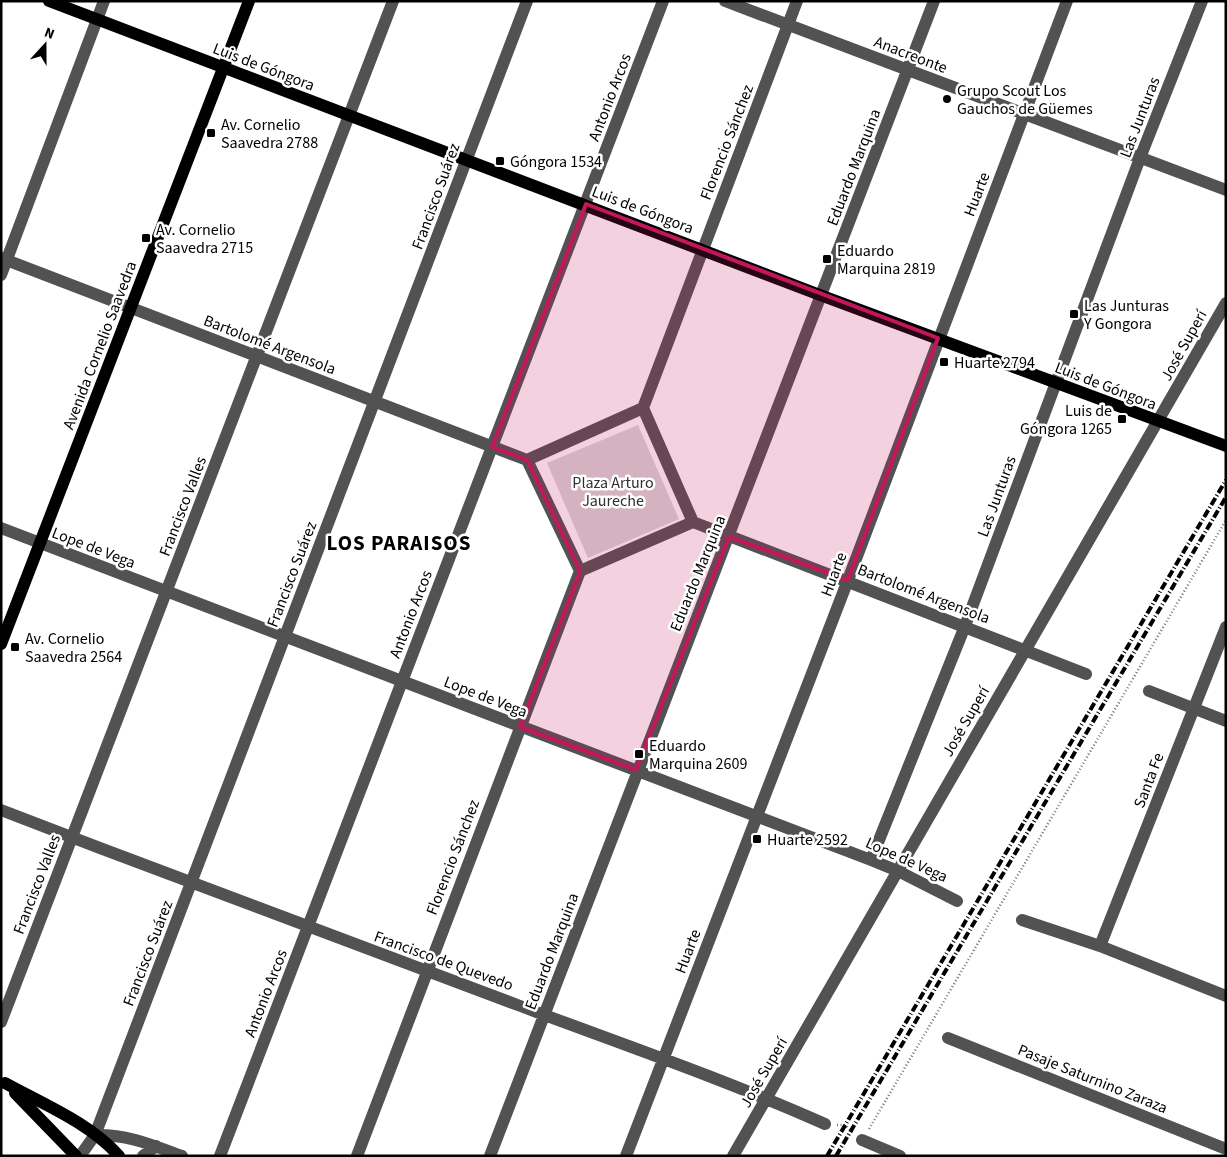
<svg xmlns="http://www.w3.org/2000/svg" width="1227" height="1157" viewBox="0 0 1227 1157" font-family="'Source Sans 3',sans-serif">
  <rect width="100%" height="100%" fill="#fff"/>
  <!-- park -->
  <path fill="#d9d9d9" d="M638,425l41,94 -91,39 -41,-95z"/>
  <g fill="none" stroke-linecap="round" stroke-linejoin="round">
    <!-- path -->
    <path stroke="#747474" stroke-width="2.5" stroke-dasharray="1 2.5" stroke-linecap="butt" d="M837,1125h8l8,8
      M869,1129l357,-609"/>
    <!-- minor -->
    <path stroke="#525252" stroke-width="12" d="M725,1l501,189
      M1,258l526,202
      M1,275l103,-274
      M527,460l116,-52
      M527,460l53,111
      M693,522l-50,-114 154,-407
      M693,522l393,152
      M1,528l870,332 27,11 59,30
      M1149,691l77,30
      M1,810c171,66 343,130 514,194 104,39 209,75 310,120
      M871,860l94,-234 175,-468 62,-157
      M1022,920l78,26 126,50
      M1100,946l126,-319
      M1,1022l392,-1021
      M948,1038l278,111
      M95,1135c32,-1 57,10 87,21
      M862,1140l38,16
      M80,1156l15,-21 432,-1134
      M143,1156l13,-10
      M220,1156l443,-1155
      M357,1156l223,-585 113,-49
      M490,1156l444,-1155
      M626,1156l222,-576 219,-579
      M733,1156l493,-853"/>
    <!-- major -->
    <path stroke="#000" stroke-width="12" d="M49,1l771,294 406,151
      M1,644l248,-643
      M5,1083c38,21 85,40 114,73
      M15,1093l61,63"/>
    <!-- rail -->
    <path stroke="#000" stroke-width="4" stroke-dasharray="8 2.5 1 2.5" stroke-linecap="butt" d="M827,1156l399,-676
      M836,1156l390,-659"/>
  </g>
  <!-- marked area -->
  <path fill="#c2185b" fill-opacity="0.2" stroke="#c2185b" stroke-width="4" stroke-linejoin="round" d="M586,204l352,134 -90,242 -119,-43 -93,233 -116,-43 60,-156 -53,-111 -35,-13z"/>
  <!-- markers -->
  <g fill="#000" stroke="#fff" stroke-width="2">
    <circle cx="947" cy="99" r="5"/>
    <rect x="206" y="128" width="10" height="10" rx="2.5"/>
    <rect x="495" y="156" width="10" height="10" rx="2.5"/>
    <rect x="141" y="233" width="10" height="10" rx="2.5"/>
    <rect x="822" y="254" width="10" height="10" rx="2.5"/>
    <rect x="1069" y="309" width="10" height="10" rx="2.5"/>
    <rect x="939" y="357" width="10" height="10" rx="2.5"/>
    <rect x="1117" y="414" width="10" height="10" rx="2.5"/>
    <rect x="10" y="642" width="10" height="10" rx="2.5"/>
    <rect x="634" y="749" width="10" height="10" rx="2.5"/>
    <rect x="752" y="834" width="10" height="10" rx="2.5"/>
  </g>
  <g text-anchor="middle" stroke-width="5" stroke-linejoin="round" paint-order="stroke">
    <!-- street labels -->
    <g font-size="16" fill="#000" stroke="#fff">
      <text transform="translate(911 54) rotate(21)" y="6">Anacreonte</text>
      <text transform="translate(264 66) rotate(21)" y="6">Luis de Góngora</text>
      <text transform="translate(609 97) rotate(-69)" y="6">Antonio Arcos</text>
      <text transform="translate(1139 117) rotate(-69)" y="6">Las Junturas</text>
      <text transform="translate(726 142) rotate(-69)" y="6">Florencio Sánchez</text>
      <text transform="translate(853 167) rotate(-69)" y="6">Eduardo Marquina</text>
      <text transform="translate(976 194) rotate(-69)" y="6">Huarte</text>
      <text transform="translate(435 196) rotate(-70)" y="6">Francisco Suárez</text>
      <text transform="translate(643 209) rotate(21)" y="6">Luis de Góngora</text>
      <text transform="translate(270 344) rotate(21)" y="6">Bartolomé Argensola</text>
      <text transform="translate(99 345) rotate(-69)" y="6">Avenida Cornelio Saavedra</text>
      <text transform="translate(1183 345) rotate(-61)" y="6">José Superí</text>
      <text transform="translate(1106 385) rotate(21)" y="6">Luis de Góngora</text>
      <text transform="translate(996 496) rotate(-70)" y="6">Las Junturas</text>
      <text transform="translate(182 506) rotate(-69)" y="6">Francisco Valles</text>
      <text transform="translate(94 547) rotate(21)" y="6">Lope de Vega</text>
      <text transform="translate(697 573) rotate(-68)" y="6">Eduardo Marquina</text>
      <text transform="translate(291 574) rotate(-69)" y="6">Francisco Suárez</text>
      <text transform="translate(833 574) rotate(-69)" y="6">Huarte</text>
      <text transform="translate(924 593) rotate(21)" y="6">Bartolomé Argensola</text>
      <text transform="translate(410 614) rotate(-69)" y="6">Antonio Arcos</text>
      <text transform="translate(486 696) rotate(21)" y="6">Lope de Vega</text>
      <text transform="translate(965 721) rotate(-60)" y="6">José Superí</text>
      <text transform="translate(1148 780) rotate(-69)" y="6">Santa Fe</text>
      <text transform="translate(452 857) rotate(-69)" y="6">Florencio Sánchez</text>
      <text transform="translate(907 859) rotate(24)" y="6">Lope de Vega</text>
      <text transform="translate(36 884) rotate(-69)" y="6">Francisco Valles</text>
      <text transform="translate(551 951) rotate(-69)" y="6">Eduardo Marquina</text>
      <text transform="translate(687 951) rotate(-69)" y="6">Huarte</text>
      <text transform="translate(147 953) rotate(-69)" y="6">Francisco Suárez</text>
      <text transform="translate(444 960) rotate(20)" y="6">Francisco de Quevedo</text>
      <text transform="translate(265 993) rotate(-69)" y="6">Antonio Arcos</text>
      <text transform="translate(763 1072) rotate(-60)" y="6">José Superí</text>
      <text transform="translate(1093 1078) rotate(22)" y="6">Pasaje Saturnino Zaraza</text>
    </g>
    <!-- poi labels -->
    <g font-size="16" fill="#000" stroke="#fff" text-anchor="start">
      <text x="957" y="96">Grupo Scout Los<tspan x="957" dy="18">Gauchos de Güemes</tspan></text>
      <text x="221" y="130">Av. Cornelio<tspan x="221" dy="18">Saavedra 2788</tspan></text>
      <text x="510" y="167">Góngora 1534</text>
      <text x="156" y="235">Av. Cornelio<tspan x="156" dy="18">Saavedra 2715</tspan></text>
      <text x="837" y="256">Eduardo<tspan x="837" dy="18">Marquina 2819</tspan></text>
      <text x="1084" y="311">Las Junturas<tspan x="1084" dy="18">Y Gongora</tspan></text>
      <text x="954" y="368">Huarte 2794</text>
      <text x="1112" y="416" text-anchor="end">Luis de<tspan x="1112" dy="18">Góngora 1265</tspan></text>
      <text x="25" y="644">Av. Cornelio<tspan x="25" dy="18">Saavedra 2564</tspan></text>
      <text x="649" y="751">Eduardo<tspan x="649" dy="18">Marquina 2609</tspan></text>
      <text x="767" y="845">Huarte 2592</text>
    </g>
    <!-- park labels -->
    <g font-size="16" fill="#303030" stroke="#fff">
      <text x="613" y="488">Plaza Arturo<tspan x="613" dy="18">Jaureche</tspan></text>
    </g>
    <!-- district labels -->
    <g font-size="21" font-weight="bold" letter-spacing="1" fill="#000" stroke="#fff">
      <text x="399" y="550">LOS PARAISOS</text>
    </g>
  </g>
  <!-- border -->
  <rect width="1227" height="1157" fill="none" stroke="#000000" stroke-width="5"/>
  <!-- north arrow -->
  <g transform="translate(45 45) rotate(21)" stroke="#ffffff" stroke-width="4" paint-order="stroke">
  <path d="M0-4L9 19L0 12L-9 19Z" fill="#000000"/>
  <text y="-8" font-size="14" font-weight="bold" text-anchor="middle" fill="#000000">N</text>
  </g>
</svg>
